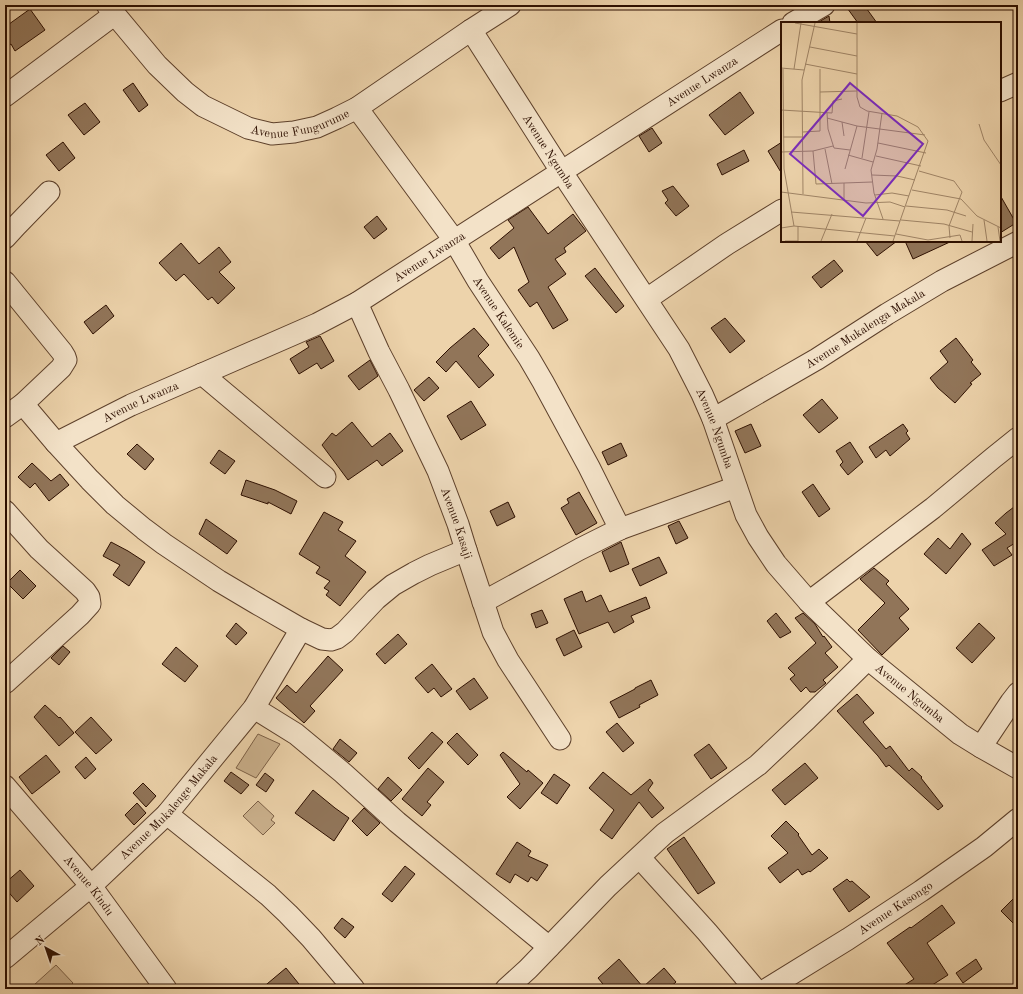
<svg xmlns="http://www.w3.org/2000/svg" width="1023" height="994" viewBox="0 0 1023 994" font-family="'Old Standard TT',serif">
  <rect width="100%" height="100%" fill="#edd3ab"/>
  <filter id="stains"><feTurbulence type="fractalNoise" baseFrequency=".005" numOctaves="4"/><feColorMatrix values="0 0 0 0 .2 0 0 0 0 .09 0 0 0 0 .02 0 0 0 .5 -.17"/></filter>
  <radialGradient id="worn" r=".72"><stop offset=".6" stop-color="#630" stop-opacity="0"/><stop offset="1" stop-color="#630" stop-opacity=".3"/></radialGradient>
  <!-- green -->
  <path fill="#ccb28e" stroke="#7c6047" d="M258,734l22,10 -24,34 -20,-10z
    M258,801l16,15 -3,4 4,3 -12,12 -20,-19z
    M56,965l17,18 -6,6h-30l-3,-4z"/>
  <!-- building -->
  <path fill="#917559" stroke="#2d0f00" d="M845,5h19l13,18h-19z
    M30,9l15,21 -30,21 -4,-7 -6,4v-21z
    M829,16l1,7h-13z
    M133,83l15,22 -9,7 -16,-22z
    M740,92l14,21 -29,22 -16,-20z
    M85,103l15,19 -16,13 -16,-20z
    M652,128l10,15 -13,9 -10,-16z
    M63,142l12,16 -16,13 -13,-16z
    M782,142v32l-14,-23z
    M744,150l5,11 -27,14 -5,-11z
    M673,186l16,20 -13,10 -11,-13 3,-3 -6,-9z
    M1000,195l16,28 -16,10z
    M528,207l20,27 25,-20 13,17 -22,17 2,4 -11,7 11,15 -18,13 20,33 -15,9 -16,-27 -7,5 -12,-17 11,-8 -15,-35 -15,12 -9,-11 24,-20 -6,-8z
    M377,216l10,13 -13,10 -10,-12z
    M865,241h32l-20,15z
    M905,241h47l-39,18z
    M181,243l18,21 20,-17 12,15 -12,10 16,16 -17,16 -6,-7 -4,3 -24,-26 -8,7 -17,-18z
    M834,260l9,11 -22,17 -9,-11z
    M595,268l29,38 -8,7 -31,-37z
    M106,305l8,11 -21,18 -9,-12z
    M725,318l20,23 -15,12 -19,-25z
    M474,328l15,17 -11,11 16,19 -15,13 -23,-27 -10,11 -10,-10 14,-14z
    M320,336l14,25 -13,8 -4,-6 -18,11 -9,-15 19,-12 -3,-5z
    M956,338l17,22 -2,2 10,12 -11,9 2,1 -17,19 -17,-15 -8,-10 18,-16 -8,-11z
    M370,360l8,16 -19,14 -11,-14z
    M429,377l10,11 -15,13 -10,-11z
    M822,399l16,19 -19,15 -16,-18z
    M471,401l15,24 -25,15 -14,-24z
    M352,422l20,25 18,-14 13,18 -21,15 -5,-6 -29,20 -26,-35 10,-12 4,3z
    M751,424l10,22 -16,7 -10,-22z
    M903,424l5,7 -2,2 4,6 -20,17 -4,-6 -10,8 -7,-11z
    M850,442l13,20 -15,13 -8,-10 3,-3 -7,-11z
    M621,443l6,13 -19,9 -6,-13z
    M137,444l17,15 -9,11 -18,-16z
    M219,450l16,11 -10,13 -15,-11z
    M32,463l19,18 9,-7 9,11 -20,16 -14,-18 -5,5 -12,-11z
    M246,480l29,10 22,11 -6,13 -23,-12v2l-27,-9z
    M813,484l17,25 -11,8 -17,-25z
    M579,492l18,31 -21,12 -15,-27 8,-5 -2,-4z
    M508,502l7,15 -18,9 -7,-15z
    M1018,504v43l-3,-4 -8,5 5,7 -18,11 -12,-16 24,-16 -11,-11 11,-10z
    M324,512l19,10 -5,8 18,11 -11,15 21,16 -26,34 -14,-11 3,-4 -5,-3 6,-7 -14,-8 4,-6 -21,-13z
    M206,519l31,22 -10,13 -28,-20z
    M679,521l9,17 -12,6 -8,-18z
    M962,533l9,11 -25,30 -22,-20 14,-16 12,11z
    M111,542l17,9 17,11 -16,24 -16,-11 7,-10 -17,-9z
    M621,542l8,22 -19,8 -8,-20z
    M659,557l8,16 -27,13 -8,-17z
    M874,568l15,13 -3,3 23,25 -10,9 10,11 -27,26 -24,-25 27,-27 -25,-24z
    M20,570l16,16 -13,13 -16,-16z
    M582,591l4,11 15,-7 8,17 37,-15 4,11 -19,8 3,6 -20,11 -6,-11 -29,12 -15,-35z
    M542,610l6,13 -12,5 -5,-14z
    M776,613l15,19 -11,6 -13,-17z
    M803,613l12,11 8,13 1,-1 8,11 -7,6 13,14 -15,13 3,3 -11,9h-5l-4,-5 -5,5 -11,-13 5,-4 -7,-7 28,-25 -21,-25z
    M236,623l11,10 -11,12 -10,-9z
    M979,623l16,15 -23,25 -16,-15z
    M574,630l8,17 -18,9 -8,-17z
    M398,634l9,10 -22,20 -9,-10z
    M63,646l7,6 -11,13 -8,-7z
    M176,647l22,19 -13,16 -23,-18z
    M328,656l15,14 -33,36 5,5 -11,12 -28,-25 11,-13 9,8z
    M432,664l20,25 -11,8 -7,-9 -6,5 -13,-15z
    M474,678l14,20 -18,12 -14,-19z
    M651,680l7,15 -19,10 1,2 -21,11 -9,-16 25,-13v-1z
    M857,694l17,19 -11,9 23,27 4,-3 19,25 3,-3 10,9 -1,1 22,28 -5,4 -49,-45 -3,2 -8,-11 -41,-45z
    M45,705l14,13 1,-1 14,16 -15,13 -25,-29z
    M91,717l21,23 -16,14 -21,-22z
    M617,723l17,20 -11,9 -17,-20z
    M432,732l11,10 -24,27 -11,-11z
    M457,733l21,22 -10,10 -21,-22z
    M340,739l17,14 -8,9 -16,-13z
    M709,744l18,24 -16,11 -17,-24z
    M503,752l24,20 1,-2 15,13 -23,26 -13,-12 13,-13 -20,-29z
    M46,755l14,17 -28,22 -13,-17z
    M86,757l10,12 -11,10 -10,-12z
    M805,763l13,15 -33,27 -13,-15z
    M428,768l16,14 -17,20 4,3 -9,11 -20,-17z
    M231,772l18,13 -8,9 -17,-13z
    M603,772l28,23 19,-16 3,4 -5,7 16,18 -12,10 -13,-16 -27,37 -12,-9 14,-20 -25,-22z
    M265,773l9,7 -8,12 -10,-7z
    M554,774l16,11 -13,19 -16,-11z
    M388,777l14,13 -11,11 -13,-12z
    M143,783l13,13 -10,11 -13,-14z
    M313,790l22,18 14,10 -15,23 -39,-28z
    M137,803l9,10 -12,12 -9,-10z
    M364,808l16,15 -13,13 -15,-15z
    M786,821l13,13 -1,1 14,20 7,-6 9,9 -18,14 -1,-1 -7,4 -4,-6 -18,14 -12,-15 20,-15 -17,-17z
    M684,837l31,46 -17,11 -31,-45z
    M517,842l14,9 -3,5 20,9 -11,16 -6,-4 -3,5 -13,-8 -5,9 -14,-9z
    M405,866l10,8 -23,28 -10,-8z
    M20,870l14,16 -17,16 -12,-14v-5z
    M847,879l3,3 2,-1 18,16 -21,15 -16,-23z
    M1018,894v34l-17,-17z
    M942,905l13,18 -28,20 21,32 -22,14h-28l16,-10 -27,-36 23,-16 1,1z
    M342,918l12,9 -9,11 -11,-10z
    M619,959l24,28 21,-19 12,14 -8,7h-61l-9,-11z
    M976,959l6,10 -19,14 -7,-10z
    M286,968l17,21h-42z"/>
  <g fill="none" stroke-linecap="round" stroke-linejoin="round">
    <defs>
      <g id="minor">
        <path id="s1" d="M107,5l50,60 28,27 18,14 45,22 24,6 22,-2 23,-5 20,-9 20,-10 114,-78 39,-25"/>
        <path d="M793,23l31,-18"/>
        <path id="s2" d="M471,30l90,141 118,178 23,45 11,25 33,96 12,22 18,27 33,38 59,57 92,75 21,13 37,21"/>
        <path d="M1000,91l18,-8"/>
        <path d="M5,96l110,-82"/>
        <path id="s3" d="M357,108l97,132 24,41 51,77 14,24 46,85 31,62"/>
        <path d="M5,238l11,-12 33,-34"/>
        <path d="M5,282l57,70 3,5 1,3 -5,8 -38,36 -18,13"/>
        <path d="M647,299l80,-55 55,-34"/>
        <path id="s4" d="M357,303l22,49 20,38 39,81 20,53 8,26 27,82 15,28 52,79"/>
        <path d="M202,374l123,103"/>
        <path d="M23,404l33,39 34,37 25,25 29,24 20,15 55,37 37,22 45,26 21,10 9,1 6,-2 8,-6 31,-33 17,-14 21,-12 16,-8 36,-15"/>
        <path id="s5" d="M713,419l104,-60 70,-45 55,-33 76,-39"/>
        <path id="s6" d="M56,443l75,-38 186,-81 40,-21 425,-273"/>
        <path d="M5,511l34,38 46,42 4,6 1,7 -10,11 -75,68"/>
        <path d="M483,602l97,-53 40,-20 116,-42"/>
        <path d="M809,602l124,-94 60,-50 25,-20"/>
        <path d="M254,708l42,26 47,39 54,49 152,125"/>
        <path d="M981,747l30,-45 7,-9"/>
        <path id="s7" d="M5,786l86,100 75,103"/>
        <path d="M167,814l101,81 20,19 23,24 43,51"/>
        <path d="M640,858l67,74 48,57"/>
        <path id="s8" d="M5,958l86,-72 76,-72 87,-106 47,-79"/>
        <path d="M506,989l22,-20 80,-83 57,-53 93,-68 49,-46 61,-60"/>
        <path id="s9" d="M767,989l81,-50 73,-48 63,-44 34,-28"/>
      </g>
    </defs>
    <!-- minor casing -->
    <use href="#minor" stroke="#5d402b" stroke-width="23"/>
    <!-- minor -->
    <use href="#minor" stroke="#f3e2c8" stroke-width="21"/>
  </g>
  <g text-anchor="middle" stroke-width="3" stroke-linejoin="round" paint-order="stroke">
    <!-- street labels -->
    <g font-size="12" fill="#2d0f00" stroke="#f3e2c8">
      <text dy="4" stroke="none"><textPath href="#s6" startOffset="742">Avenue Lwanza</textPath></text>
      <text dy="4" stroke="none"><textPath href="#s1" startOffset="244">Avenue Fungurume</textPath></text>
      <text dy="4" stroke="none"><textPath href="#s2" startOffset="144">Avenue Ngumba</textPath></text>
      <text dy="4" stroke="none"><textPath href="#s6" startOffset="418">Avenue Lwanza</textPath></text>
      <text dy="4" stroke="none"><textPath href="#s3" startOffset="249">Avenue Kalemie</textPath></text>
      <text dy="4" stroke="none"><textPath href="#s5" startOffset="177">Avenue Mukalenga Makala</textPath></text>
      <text dy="4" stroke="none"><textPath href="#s6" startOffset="94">Avenue Lwanza</textPath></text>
      <text dy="4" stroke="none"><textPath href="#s2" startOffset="468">Avenue Ngumba</textPath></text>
      <text dy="4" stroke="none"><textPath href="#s4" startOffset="242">Avenue Kasaji</textPath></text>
      <text dy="4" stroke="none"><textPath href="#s2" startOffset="804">Avenue Ngumba</textPath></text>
      <text dy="4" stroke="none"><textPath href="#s8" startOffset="223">Avenue Mukalenge Makala</textPath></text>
      <text dy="4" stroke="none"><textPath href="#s7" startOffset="130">Avenue Kindu</textPath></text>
      <text dy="4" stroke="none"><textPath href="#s9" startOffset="152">Avenue Kasongo</textPath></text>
    </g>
  </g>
  <!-- overview -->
  <g transform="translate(781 22)">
    <rect width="220" height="220" fill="#edd3ab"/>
    <path fill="none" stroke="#a08567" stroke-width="1" d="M14,1l62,11M76,1v74l3,10 7,4 30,5 21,11 10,14 -35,100M29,25l47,9M24,42l52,10M0,46l23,2M2,47l1,100 10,57M13,47l7,-46M39,70l37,-1M0,88l51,3 1,-12 9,-2M46,91l1,16 6,19 16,2M101,91l-5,36 -6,21 3,23 9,26M46,96l30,8 68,9M61,100l2,14M198,102l5,16 17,25M22,110l17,-1v-62M2,115h20M97,121l48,10M44,127l7,35M32,129l3,33 56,-2M0,130l32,-1 20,-5M67,133l25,7M95,134l45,10M81,136l7,-46M64,147l12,-43M138,149l35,10 8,11 -13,34 1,12M91,153l25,1 18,4M63,161v17M131,168l49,9 16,17 24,12M0,170l85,11 24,-1 15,5M22,172l-1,-114 13,-57M94,173l17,-2 17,3M125,184l41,4 19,6M10,190l109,9M120,198l43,4 28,8M203,198l3,21M17,204v15M217,205l2,14M0,206l13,-2 101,10M115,212l32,6 32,-5 2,6M4,219h13M40,219l11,-27M76,219l9,-23M191,219l1,-17"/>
    <path fill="#7b2cbf" fill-opacity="0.15" stroke="#7b2cbf" stroke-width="2" d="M69,61l73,61 -60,72 -73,-62z"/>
    <rect width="220" height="220" fill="none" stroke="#2d0f00" stroke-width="2"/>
  </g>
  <!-- margin -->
  <rect width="1023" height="994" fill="none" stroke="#edd3ab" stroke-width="20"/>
  <rect x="6" y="6" width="1011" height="982" fill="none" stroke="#2d0f00" stroke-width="2"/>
  <rect x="10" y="10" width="1003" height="974" fill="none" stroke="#2d0f00"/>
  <!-- north arrow -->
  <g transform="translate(46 948) rotate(320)" stroke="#f3e2c8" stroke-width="3" paint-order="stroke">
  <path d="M0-3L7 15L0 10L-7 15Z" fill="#2d0f00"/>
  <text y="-6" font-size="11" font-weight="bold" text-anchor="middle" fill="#2d0f00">N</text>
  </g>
  <rect width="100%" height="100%" filter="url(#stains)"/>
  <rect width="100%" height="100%" fill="url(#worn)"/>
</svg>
